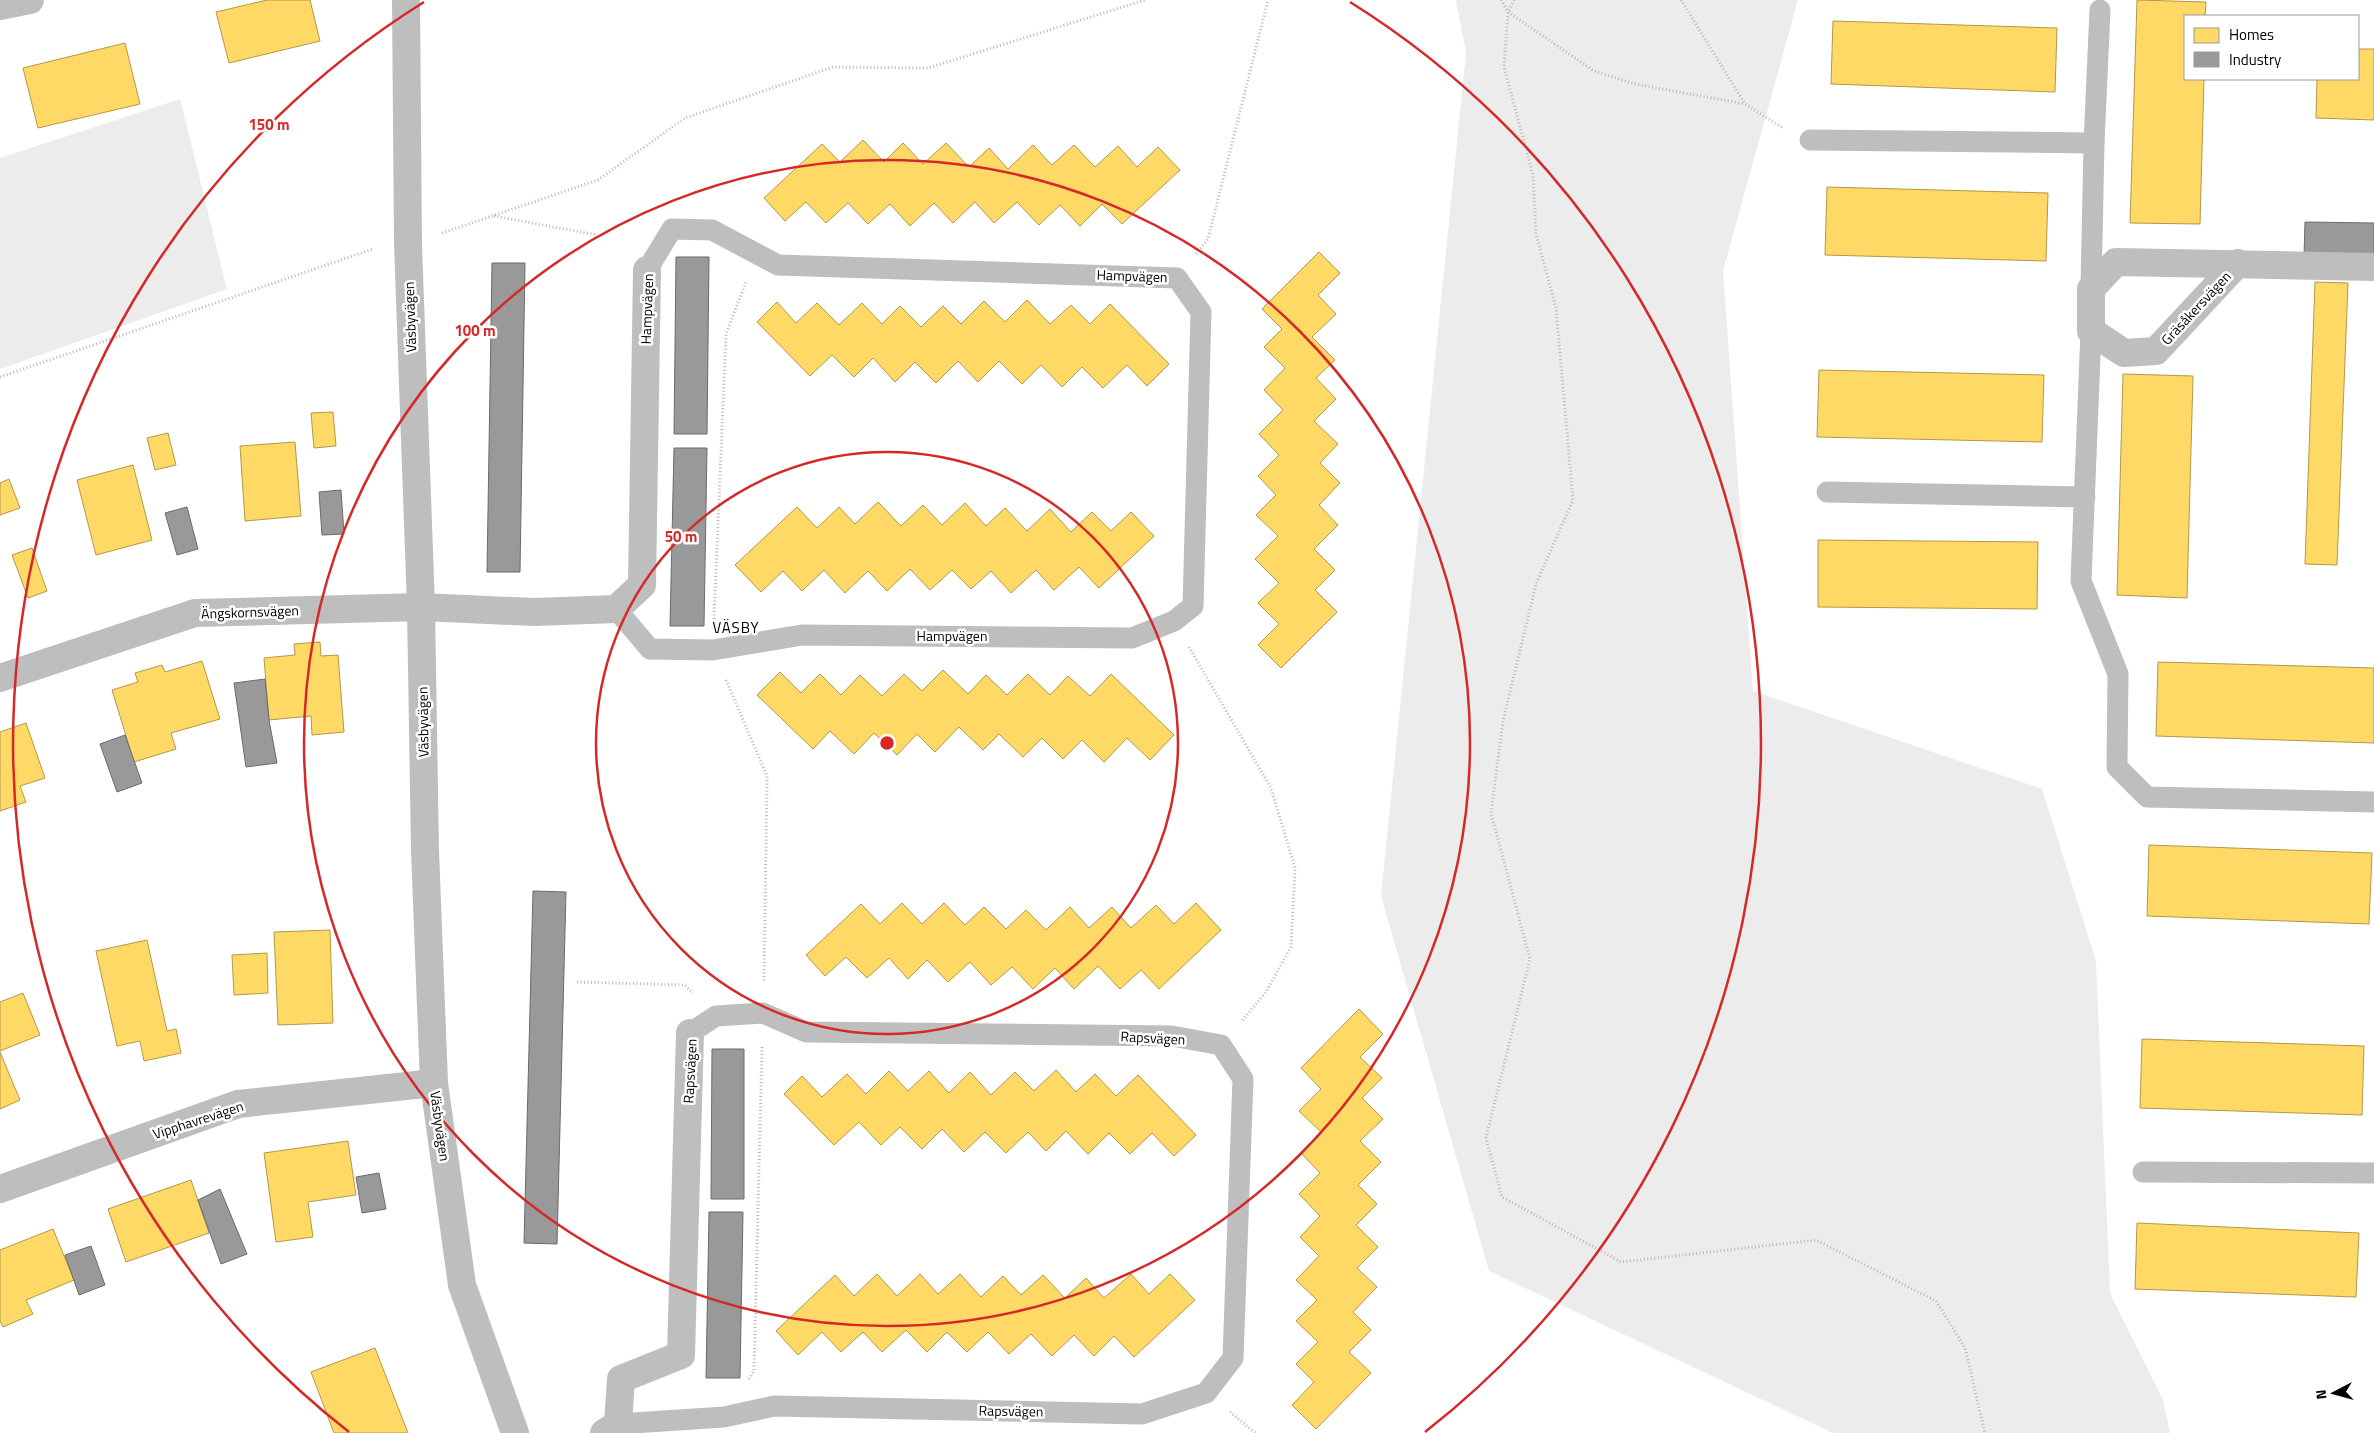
<svg xmlns="http://www.w3.org/2000/svg" width="2374" height="1433" viewBox="0 0 2374 1433" font-family="'Titillium Web',sans-serif">
  <rect width="100%" height="100%" fill="#fff"/>
  <!-- green -->
  <path fill="#ececec" d="M1456,0h342l-75,271 30,420 289,98 54,172 14,332 53,107 7,33h-337l-344,-162 -108,-375 85,-843z
    M180,99l47,190 -227,80v-211z"/>
  <!-- homes -->
  <path fill="#ffd966" stroke="#b29847" d="M267,0h43l10,41 -91,22 -13,-51z
    M2137,0l69,2 -1,14h-20v63h19l-4,145 -70,-1z
    M1833,21l224,7 -2,64 -224,-8z
    M125,43l15,61 -102,24 -15,-60z
    M2358,49h16v71l-58,-2 1,-39h41z
    M863,140l21,22 19,-19 20,21 23,-21 23,24 20,-19 19,21 25,-24 19,20 22,-20 21,22 23,-21 19,21 21,-20 22,23 -58,54 -20,-20 -22,22 -20,-21 -21,20 -22,-23 -23,21 -19,-21 -22,21 -19,-20 -24,23 -20,-22 -22,20 -20,-21 -22,20 -20,-21 -21,19 -21,-23 58,-54 18,18z
    M1827,187l221,6 -2,68 -221,-6z
    M1319,252l21,21 -22,22 18,19 -24,23 23,23 -19,18 20,21 -22,22 24,23 -18,19 20,20 -21,22 19,20 -24,24 21,21 -20,20 22,22 -56,56 -23,-23 21,-21 -21,-21 21,-20 -24,-24 23,-23 -22,-21 20,-20 -18,-19 21,-21 -20,-21 24,-24 -19,-20 21,-22 -21,-21 18,-18 -20,-20z
    M2315,282l33,1 -11,282 -32,-1z
    M1027,300l23,24 21,-19 19,19 20,-20 59,60 -22,22 -20,-21 -24,23 -21,-21 -20,20 -21,-22 -19,19 -23,-23 -21,21 -20,-21 -22,22 -21,-21 -20,20 -22,-24 -19,19 -22,-22 -22,21 -53,-54 20,-20 19,21 21,-20 22,22 23,-22 20,21 18,-18 21,21 22,-21 18,18 23,-23 21,21z
    M1819,370l225,5 -2,67 -225,-5z
    M2123,374l70,2 -6,222 -70,-3z
    M333,412l3,34 -22,2 -3,-35z
    M168,433l8,32 -21,5 -8,-32z
    M295,442l6,74 -56,5 -5,-75z
    M133,465l19,75 -56,15 -19,-75z
    M9,479l11,29 -20,7v-32z
    M878,502l23,24 22,-21 19,20 23,-22 21,23 19,-18 22,23 23,-22 21,23 21,-20 19,19 20,-19 23,24 -55,52 -20,-21 -25,23 -18,-20 -25,23 -20,-22 -20,18 -19,-19 -22,20 -20,-21 -23,22 -19,-20 -23,22 -21,-23 -22,21 -19,-20 -22,21 -26,-27 62,-58 20,21 22,-21 16,17z
    M1818,540l220,2 -1,67 -219,-2z
    M32,548l15,43 -19,7 -16,-43z
    M320,642l1,14 17,-1 6,77 -32,3 -1,-19 -42,4 -5,-62 31,-3 -1,-11z
    M202,661l18,58 -49,14 5,16 -42,13 -22,-72 26,-8 -3,-9 27,-8 3,7z
    M2158,662l216,6v75l-218,-7z
    M943,670l25,24 18,-19 21,20 21,-21 22,21 18,-19 22,20 21,-22 63,61 -24,25 -23,-22 -23,24 -22,-22 -19,19 -21,-21 -19,19 -24,-23 -16,16 -24,-23 -24,25 -18,-18 -20,21 -23,-22 -20,21 -24,-23 -17,18 -56,-54 23,-23 21,21 19,-19 21,21 19,-20 22,21 22,-22 18,17z
    M26,723l19,55 -25,8 6,16 -26,9v-79z
    M2149,845l223,8 -3,71 -222,-8z
    M902,903l20,21 22,-21 21,22 19,-18 22,22 20,-19 20,20 24,-23 19,21 23,-21 19,21 25,-23 18,19 22,-21 25,27 -62,59 -18,-19 -21,19 -22,-23 -24,23 -19,-21 -22,21 -21,-22 -21,18 -21,-23 -22,20 -21,-22 -19,19 -19,-21 -22,20 -21,-21 -21,19 -19,-21 55,-51 19,20z
    M330,930l3,93 -55,2 -4,-93z
    M147,940l20,91 9,-2 5,24 -37,8 -4,-20 -23,5 -21,-95z
    M267,953l1,40 -34,2 -2,-40z
    M23,993l17,42 -40,16v-49z
    M1359,1009l24,25 -23,23 22,21 -20,20 21,21 -23,22 21,21 -23,23 19,19 -21,21 22,22 -21,21 20,19 -24,25 18,18 -22,22 22,21 -55,56 -24,-24 22,-23 -18,-18 22,-22 -22,-21 21,-21 -21,-20 23,-24 -19,-19 20,-21 -21,-22 21,-21 -19,-20 21,-20 -23,-22 22,-22 -20,-21z
    M2142,1039l222,7 -2,69 -222,-7z
    M0,1052l20,48 -20,9z
    M1056,1070l20,22 19,-18 21,22 22,-21 58,60 -22,21 -22,-23 -22,21 -21,-21 -21,21 -22,-23 -20,20 -18,-19 -22,21 -21,-21 -21,20 -22,-23 -20,20 -22,-22 -19,18 -22,-23 -25,23 -50,-51 18,-18 20,21 25,-23 19,20 23,-23 19,20 21,-20 20,22 21,-21 21,23 24,-23 19,19z
    M348,1141l8,54 -48,7 5,35 -37,5 -12,-89z
    M191,1180l18,53 -83,29 -18,-53z
    M2137,1223l222,10 -3,64 -221,-8z
    M53,1229l21,51 -48,20 7,14 -30,13 -3,-6v-71z
    M877,1274l20,22 23,-22 18,20 22,-20 21,23 22,-21 18,19 22,-20 22,23 21,-20 18,20 27,-24 18,20 21,-20 25,26 -61,57 -20,-21 -20,20 -20,-21 -22,21 -21,-22 -22,20 -21,-22 -21,20 -20,-20 -20,20 -21,-22 -24,22 -19,-20 -22,20 -19,-20 -24,23 -22,-24 59,-56 19,21z
    M375,1348l33,85h-74l-23,-61z"/>
  <!-- industry -->
  <path fill="#999" stroke="#6b6b6b" d="M2305,222l69,1v34l-70,-1z
    M676,257h33l-2,177h-33z
    M492,263h33l-5,309h-33z
    M674,448h33l-3,178h-34z
    M341,490l3,44 -22,1 -3,-43z
    M187,507l11,42 -21,6 -12,-42z
    M265,679l4,41 8,43 -31,4 -12,-84z
    M125,735l17,48 -25,9 -17,-48z
    M533,891l33,1 -9,352 -33,-1z
    M712,1049h32v150h-33z
    M379,1173l7,36 -24,4 -6,-36z
    M220,1189l27,65 -26,10 -23,-64z
    M709,1212h34l-3,166h-34z
    M91,1246l14,39 -26,10 -14,-40z"/>
  <g fill="none" stroke-linecap="round" stroke-linejoin="round">
    <!-- path -->
    <path stroke="#b9b9b9" stroke-width="3" stroke-dasharray="1 2.5" stroke-linecap="butt" d="M1501,0l7,12 86,59 41,13 110,20
      M1514,0l-6,12 -4,55 29,108 3,59 20,74 17,192 -37,84 -33,137 -12,92 39,146 -44,179 16,59 119,65 195,-22 120,61 29,47 20,85
      M1681,0l64,104 38,24
      M494,216l103,19
      M442,233l156,-53 87,-62 148,-51 95,1 217,-68
      M1196,254l12,-15 60,-239
      M0,377l373,-128
      M714,619l12,-285 20,-52
      M1189,647l82,141 24,80 -4,79 -25,45 -25,30
      M726,680l41,96 -3,207
      M577,982l108,3 8,8
      M749,1379l5,-8 8,-324
      M1230,1412l25,21"/>
    <!-- service -->
    <path stroke="#bebebe" stroke-width="21" d="M1810,140l284,3 -3,146
      M2094,143l6,-133
      M2091,331l-10,250 37,93 -1,93 30,30 227,5
      M1827,492l258,5
      M616,609l34,40 63,1 89,-15 330,3 42,-17 19,-15 8,-294 -24,-34 -399,-13 -66,-35 -40,-1 -25,41
      M2143,1172l231,1
      M618,1424l106,-7 50,-11 368,8 64,-21 27,-35 10,-279 -22,-34 -49,-9 -366,-4 -43,-19 -47,3 -26,17"/>
    <!-- minor -->
    <path stroke="#bebebe" stroke-width="28" d="M406,0l2,245 13,362 4,244 9,232 28,202 53,148
      M0,6l30,-6
      M2238,263l-82,88 -32,2 -33,-22v-42l25,-27 258,5
      M0,678l195,-65 226,-6 113,5 82,-3 26,-24 5,-315
      M0,1189l238,-85 196,-21
      M604,1433l14,-9 3,-45 60,-24 9,-322"/>
  </g>
  <!-- distance rings -->
  <g fill="none" stroke="#d62828" stroke-width="2.5">
    <circle cx="887" cy="743" r="291"/>
    <circle cx="887" cy="743" r="583"/>
    <path d="M349 1432A874 874 0 0 1 424 2M1350 2A874 874 0 0 1 1425 1432"/>
  </g>
  <g text-anchor="middle" stroke-width="5" stroke-linejoin="round" paint-order="stroke">
    <!-- street labels -->
    <g font-size="14" fill="#000" stroke="#fff">
      <text transform="translate(1132 276) rotate(2)" y="5">Hampvägen</text>
      <text transform="translate(2196 308) rotate(-47)" y="5">Gräsåkersvägen</text>
      <text transform="translate(647 309) rotate(-88)" y="5">Hampvägen</text>
      <text transform="translate(410 317) rotate(-92)" y="5">Väsbyvägen</text>
      <text transform="translate(250 612) rotate(-2)" y="5">Ängskornsvägen</text>
      <text x="952" y="641">Hampvägen</text>
      <text transform="translate(423 722) rotate(-91)" y="5">Väsbyvägen</text>
      <text transform="translate(1153 1038) rotate(3)" y="5">Rapsvägen</text>
      <text transform="translate(690 1071) rotate(-87)" y="5">Rapsvägen</text>
      <text transform="translate(198 1120) rotate(-18)" y="5">Vipphavrevägen</text>
      <text transform="translate(440 1126) rotate(82)" y="5">Väsbyvägen</text>
      <text transform="translate(1011 1411) rotate(1)" y="5">Rapsvägen</text>
    </g>
    <!-- neighbourhood labels -->
    <g font-size="15" letter-spacing="1" fill="#000" stroke="#fff">
      <text x="736" y="633">VÄSBY</text>
    </g>
  </g>
  <circle cx="887" cy="743" r="8" fill="#d62828" stroke="#fff" stroke-width="2.5"/>
  <g font-size="15" text-anchor="middle" font-weight="bold" fill="#d62828" stroke="#fff" stroke-width="5" stroke-linejoin="round" paint-order="stroke">
    <text x="269" y="130">150 m</text>
    <text x="475" y="336">100 m</text>
    <text x="681" y="542">50 m</text>
  </g>
  <!-- legend -->
  <rect x="2184" y="15" width="175" height="65" fill="#ffffff" stroke="#999999"/>
  <rect x="2194" y="28" width="25" height="15" fill="#ffd966" stroke="#999999"/>
  <text x="2229" y="40" font-size="15" fill="#000000">Homes</text>
  <rect x="2194" y="52" width="25" height="15" fill="#999999" stroke="#999999"/>
  <text x="2229" y="65" font-size="15" fill="#000000">Industry</text>
  <!-- north arrow -->
  <g transform="translate(2334 1393) rotate(264)" stroke="#ffffff" stroke-width="4" paint-order="stroke">
  <path d="M0-4L9 19L0 12L-9 19Z" fill="#000000"/>
  <text y="-8" font-size="14" font-weight="bold" text-anchor="middle" fill="#000000">N</text>
  </g>
</svg>
